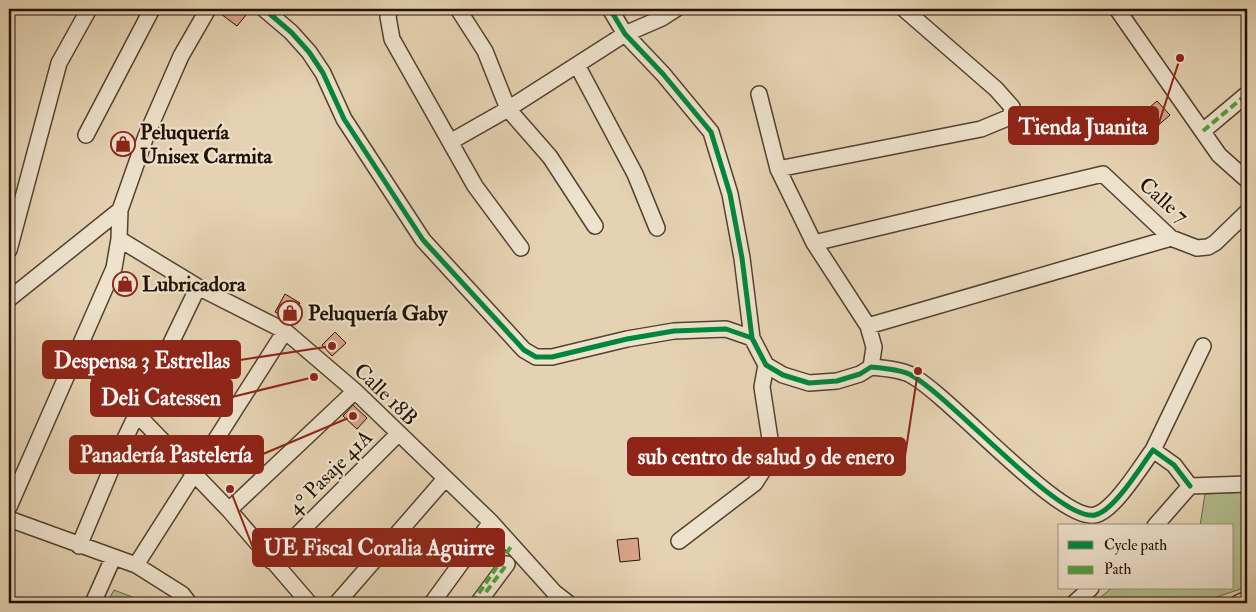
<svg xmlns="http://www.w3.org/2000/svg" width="1256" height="612" viewBox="0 0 1256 612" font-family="'IM FELL Double Pica',serif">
  <rect width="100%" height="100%" fill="#e5d2b2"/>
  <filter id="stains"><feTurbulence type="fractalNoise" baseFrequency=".004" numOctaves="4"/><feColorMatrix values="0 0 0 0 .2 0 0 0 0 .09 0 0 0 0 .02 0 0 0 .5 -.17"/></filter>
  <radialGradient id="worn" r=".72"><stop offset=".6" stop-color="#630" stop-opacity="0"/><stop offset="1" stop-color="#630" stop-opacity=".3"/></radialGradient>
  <!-- green -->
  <path fill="#b2bd8e" stroke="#6a6848" d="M1247,492v95l-49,16h-105l19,-15h120v-62h-32l5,-32z
    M114,590l34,13h-41z"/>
  <!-- building -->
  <path fill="#d9a48a" stroke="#221202" d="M217,9h34l-14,17 -20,-15z
    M1157,101l13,14 -30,26 -12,-15z
    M122,272l14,8 -9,15 -12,-7z
    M285,294l15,9 -10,17 -15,-8z
    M335,332l11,11 -14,13 -10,-11z
    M353,405l14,13 -10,11 -14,-13z
    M638,538l2,22 -20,2 -3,-22z"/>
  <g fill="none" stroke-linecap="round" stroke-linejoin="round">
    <defs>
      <path id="minor" d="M264,9l27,23 18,20 14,21 21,46 79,121 101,110 12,7h16l75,-18 47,-8 52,-2 26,9
        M390,9l-2,8 4,22 83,147 46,62
        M458,9l27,42 23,58 42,48 45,69
        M610,9l15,25 38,40 48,58 19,62 12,64 10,80 14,27 17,10 26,8 28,-2 23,-7 11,-7c12,1 27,2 38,7 40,20 151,149 186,141 19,-4 46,-49 58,-65l21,15 16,21
        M1117,9l102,146 28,25
        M577,65l58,109 22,54
        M759,94l19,75 36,74 54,83 6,21 -3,20
        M1203,131l44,-37
        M86,135l66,-126
        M450,142l58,-33 117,-75 37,-16 14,-9
        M778,169l203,-40 29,-12 2,-10 -16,-18 -92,-80
        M119,239l79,48 87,44 70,60 136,131 64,71 13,10
        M814,243l289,-69 68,64 26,10 11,-1 7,-4 32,-31
        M9,250l50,-187 30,-54
        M9,299l111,-89
        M868,326l303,-88
        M77,352l152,158 80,93
        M1153,450l50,-104
        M9,507l105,-239 5,-29 1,-29 26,-74 35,-80 27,-47
        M229,510l126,-119
        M9,519l127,46 46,29 7,9
        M1155,526l35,-40 57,-2
        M679,541l76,-58 12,-19 3,-25 -8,-52 4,-22
        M79,546l39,-93 80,-166
        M271,561l127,-127
        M136,565l149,-234
        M93,603l20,-45
        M337,603l107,-123
        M432,603l59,-81
        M478,603l29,-39
        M1074,603l17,-15
        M1238,603l9,-4"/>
    </defs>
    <!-- minor casing -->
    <use href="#minor" stroke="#53422e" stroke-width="18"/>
    <!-- minor -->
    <use href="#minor" stroke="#eee2cd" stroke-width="15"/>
    <!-- quiet -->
    <path stroke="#50a03d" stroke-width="4" stroke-dasharray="8 4" stroke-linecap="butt" d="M1203,131l44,-37
      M486,592l21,-28
      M472,603l40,-58"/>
    <defs>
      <path id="cycleway" d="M264,9l27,23 18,20 14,21 21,46 79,121 101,110 12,7h16l75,-18 47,-8 52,-2 26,9
        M610,9l15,25 38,40 48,58 19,62 12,64 10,80 14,27 17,10 26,8 28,-2 23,-7 11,-7c12,1 27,2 38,7 40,20 151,149 186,141 19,-4 46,-49 58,-65l21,15 16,21"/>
    </defs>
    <!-- cycleway casing -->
    <use href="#cycleway" stroke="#eee2cd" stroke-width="8"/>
    <!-- cycleway -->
    <use href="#cycleway" stroke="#00873e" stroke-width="5"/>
  </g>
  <!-- icons -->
  <defs>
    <symbol id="shop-ring" viewBox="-11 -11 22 22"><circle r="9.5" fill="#eee2cd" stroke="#8f2418" stroke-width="1.5"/><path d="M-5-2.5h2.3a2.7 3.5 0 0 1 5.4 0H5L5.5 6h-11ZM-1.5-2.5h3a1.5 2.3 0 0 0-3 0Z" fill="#8f2418"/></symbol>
  </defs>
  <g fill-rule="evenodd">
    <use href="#shop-ring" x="109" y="130" width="28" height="28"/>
    <use href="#shop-ring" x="111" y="270" width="28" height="28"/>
    <use href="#shop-ring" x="276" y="299" width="28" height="28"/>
  </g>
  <g text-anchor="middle" stroke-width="4.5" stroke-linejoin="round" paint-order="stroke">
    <!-- poi labels -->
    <g font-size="21" font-weight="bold" fill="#221202" stroke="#eee2cd" text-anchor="start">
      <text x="140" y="139">Peluquería<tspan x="140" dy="24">Unisex Carmita</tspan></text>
      <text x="142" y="291">Lubricadora</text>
      <text x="308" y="320">Peluquería Gaby</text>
    </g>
    <!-- street labels -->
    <g font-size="21" fill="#221202" stroke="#eee2cd">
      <text transform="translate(1164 200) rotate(41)" y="7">Calle 7</text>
      <text transform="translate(386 394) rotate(44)" y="7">Calle 18B</text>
      <text transform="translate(330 472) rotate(-45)" y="7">4° Pasaje 41A</text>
    </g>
  </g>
  <!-- callouts -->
  <path fill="none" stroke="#8f2418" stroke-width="2" d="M1180 58L1158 126M332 346L240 360M314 377L232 397M353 416L263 454M918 371L905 456M230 489L253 548"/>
  <g fill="#8f2418" stroke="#eee2cd" stroke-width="2">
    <circle cx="1180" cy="58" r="5"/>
    <circle cx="332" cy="346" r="5"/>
    <circle cx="314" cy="377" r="5"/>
    <circle cx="353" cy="416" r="5"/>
    <circle cx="918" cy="371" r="5"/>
    <circle cx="230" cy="489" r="5"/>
  </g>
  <g fill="#8f2418" stroke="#8f2418" stroke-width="2">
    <rect x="1009" y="107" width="149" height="37" rx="5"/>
    <rect x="43" y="341" width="197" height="37" rx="5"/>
    <rect x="91" y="379" width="141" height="37" rx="5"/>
    <rect x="70" y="436" width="193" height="37" rx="5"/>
    <rect x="628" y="438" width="277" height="37" rx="5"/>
    <rect x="253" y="529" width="251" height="37" rx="5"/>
  </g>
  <g font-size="22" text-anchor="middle" font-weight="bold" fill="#fff">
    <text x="1083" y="134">Tienda Juanita</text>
    <text x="142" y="368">Despensa 3 Estrellas</text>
    <text x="161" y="405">Deli Catessen</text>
    <text x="166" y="462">Panadería Pastelería</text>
    <text x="766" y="464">sub centro de salud 9 de enero</text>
    <text x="379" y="555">UE Fiscal Coralia Aguirre</text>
  </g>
  <!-- margin -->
  <rect width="1256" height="612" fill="none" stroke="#e5d2b2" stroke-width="30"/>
  <rect x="10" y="10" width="1236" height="592" fill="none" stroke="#221202" stroke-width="2.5"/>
  <rect x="15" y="15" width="1226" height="582" fill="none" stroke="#221202"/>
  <!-- legend -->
  <rect x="1058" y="524" width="175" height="65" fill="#eee2cd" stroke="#9c8f7c"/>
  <rect x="1068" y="541" width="25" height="8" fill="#00873e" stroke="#9c8f7c"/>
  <text x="1104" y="550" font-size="15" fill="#221202">Cycle path</text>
  <rect x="1068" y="566" width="25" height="8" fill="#50a03d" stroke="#9c8f7c"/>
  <text x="1104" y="574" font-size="15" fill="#221202">Path</text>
  <rect width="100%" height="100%" filter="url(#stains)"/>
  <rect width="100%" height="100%" fill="url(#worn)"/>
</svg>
